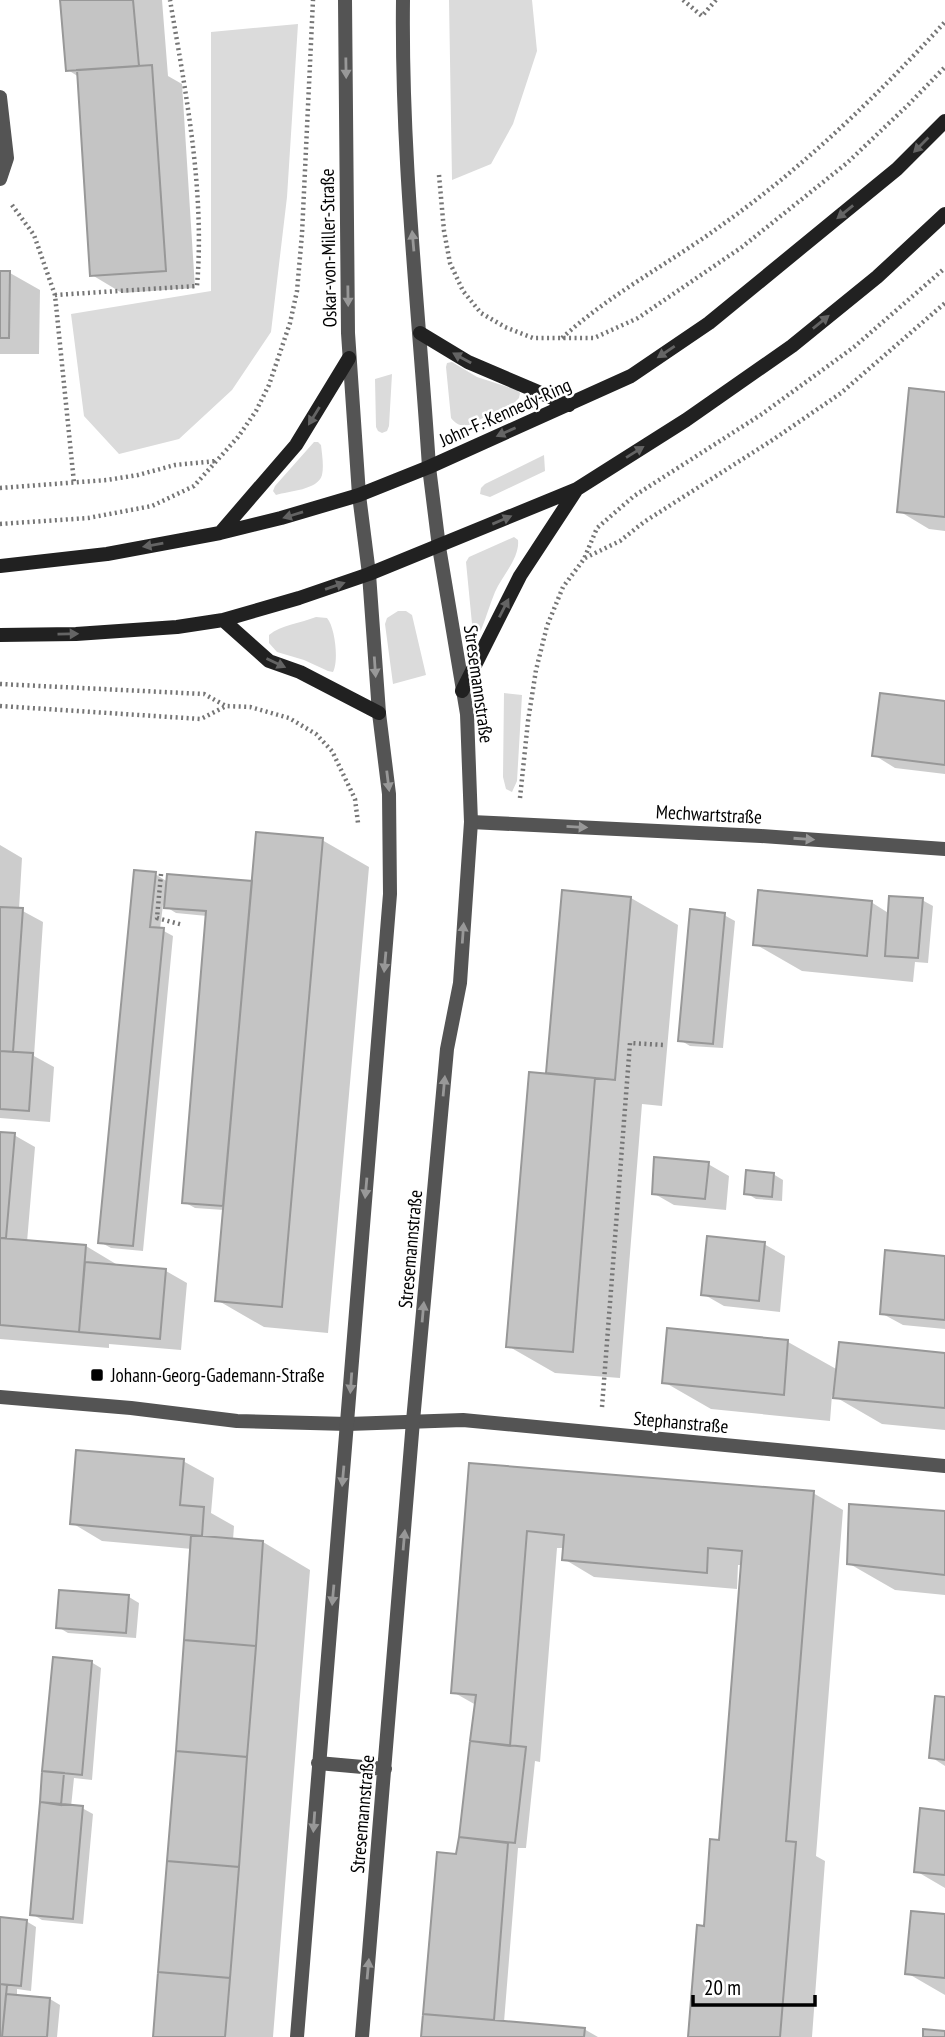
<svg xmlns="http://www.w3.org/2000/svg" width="945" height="2037" viewBox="0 0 945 2037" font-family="'PT Sans Narrow',sans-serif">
  <rect width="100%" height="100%" fill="#fff"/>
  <!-- green -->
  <path fill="#dbdbdb" d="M449,0h83l5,51 -24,73 -22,40 -39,16z
    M298,24l-11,173 -16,135 -39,58 -53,49 -60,15 -35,-38 -13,-102 140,-23v-259z
    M452,362l25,15 40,13 3,3 -1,5 -4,4 -46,23c-9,1 -12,0 -18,-7l-5,-51 1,-4z
    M392,374l-3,52 -2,5 -5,2 -4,-2 -2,-4 -1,-48z
    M314,442h4l3,3c1,9 3,21 1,30 -4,15 -33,16 -46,20l-3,-4 2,-5z
    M544,455l1,16 -55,26 -10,-3 1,-6 4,-4z
    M514,537l4,3c2,18 -16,36 -23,52 -5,12 -9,26 -14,38l-5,5 -3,-1 -7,-72 3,-5z
    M398,611h8l6,4 14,60 -33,9 -8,-60 2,-6z
    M316,617l11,1c8,9 12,43 6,54l-5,-1 -24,-11 -27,-8 -8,-9v-8c12,-10 32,-12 47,-18z
    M504,693l18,2 -5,86 -5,11 -6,-3 -3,-12z"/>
  <!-- shadow -->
  <path fill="#0003" d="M62,0h100l6,76 14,8 13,204 -73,5 -30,-18 -13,-198 -11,-7z
    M0,273h10l30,17 -1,64h-39z
    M945,393v138l-16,-2 -30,-18z
    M945,702v72l-50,-6 -21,-13z
    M322,840l47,27 -41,466 -64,-6 -47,-27 7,-90 -29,-2 -11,-6 23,-286 -31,-3 -13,-8 -3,24 13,7 -30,315 -32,-3 -11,-6 55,-368 13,8 85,1z
    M0,845l22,13 -3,51 24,13 -9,134 20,11 -4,55 -50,-4z
    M563,892l68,6 47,27 -16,181 -20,-2 -22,274 -65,-5 -47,-27 39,-271z
    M922,900l11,6 -5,57 -13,-1 -2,20 -111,-11 -47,-27 116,-42 19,12z
    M724,915l11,6 -12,127 -33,-2 -10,-6z
    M0,1134l14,1 21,12 -8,95 59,4 30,18v2l50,5 21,12 -6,67 -72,-6v4l-109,-9z
    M708,1164l21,12 -3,34 -52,-5 -21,-12z
    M773,1174l10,6 -1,21 -26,-2 -10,-6z
    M764,1244l21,12 -5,56 -56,-6 -21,-12z
    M945,1258v71l-42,-4 -22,-12z
    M788,1342l50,28 107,-15v75l-63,-6 -50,-29 -2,26 -119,-12 -47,-27z
    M183,1461l31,17 -3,35 23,13 -1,14 30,2 47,28 -37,467h-119l38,-488 -90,-8 -30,-18z
    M470,1465l343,28 30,17 -27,346 9,5 -13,176h-122l15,-110 15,-85 22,-277h-4l-1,24 -143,-12 -30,-18 1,-11h-8l-17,214 -5,-1 -9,87h-8l-14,174 80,7 14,8h-175l16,-183 18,1 4,-17 15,-133 -23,-13z
    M945,1512v83l-50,-5 -47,-27z
    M129,1597l10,6 -3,35 -68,-5 -10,-6z
    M54,1659l37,3 10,6 -9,112 -18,-2 -3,29 11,1 11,6 -10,110 -41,-4 -10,-6z
    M945,1698v68l-14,-9z
    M945,1813v75l-29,-17z
    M945,1916v79l-38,-22z
    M0,1919l26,2 10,6 -5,64 -14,-2v7l33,3 10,6 -3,32h-57z"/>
  <!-- building -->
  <path fill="#c4c4c4" stroke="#989898" stroke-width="2" d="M60,0h73l6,66 -73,5z
    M152,65l14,206 -76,5 -13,-206z
    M0,271h10l-1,67h-9z
    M909,388l36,4v125l-48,-5z
    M880,693l65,8v64l-73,-9z
    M256,832l67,6 -41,469 -67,-6z
    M134,870l22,2 -6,55 14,1 -31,318 -35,-3z
    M167,874l85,7 -29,325 -41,-3 24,-292 -42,-3z
    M562,890l69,7 -16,183 -69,-7z
    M758,890l114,11 -5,55 -114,-11z
    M889,896l34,2 -5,60 -33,-2z
    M0,907l23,1 -10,144 -13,-1z
    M690,909l35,4 -12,131 -35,-3z
    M0,1051l33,2 -4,58 -29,-2z
    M529,1072l66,6 -22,274 -67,-5z
    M0,1132l15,1 -9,105h-6z
    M654,1157l55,5 -4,37 -53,-5z
    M746,1170l28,3 -2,24 -28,-3z
    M707,1236l58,6 -6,59 -58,-6z
    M0,1238l86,7 -7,87 -79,-7z
    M885,1250l60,6v64l-65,-6z
    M85,1262l81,7 -6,70 -81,-7z
    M667,1328l121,12 -4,55 -122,-12z
    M839,1342l106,11v55l-112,-10z
    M76,1450l108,9 -4,46 24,2 -2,29 -132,-12z
    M469,1463l345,28 -28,350 10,1 -16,195h-92l9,-112 7,1 6,-87 9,1 23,-289 -34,-3 -1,25 -145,-13 2,-25 -37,-4 -17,215 -40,-5 6,-46 -25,-2z
    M849,1504l96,7v64l-98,-11z
    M191,1535l72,6 -7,105 -72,-6z
    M59,1590l70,5 -3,38 -70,-5z
    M184,1640l72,6 -9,111 -71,-6z
    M53,1657l39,4 -10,114 -40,-4z
    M935,1696l10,1v63l-16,-2z
    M470,1741l56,6 -11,96 -56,-6z
    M176,1751l71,6 -8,110 -72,-6z
    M42,1771l22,2 -3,32 -21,-3z
    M40,1802l43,4 -10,113 -43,-4z
    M920,1808l25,3v64l-31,-3z
    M459,1837l49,6 -14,177 -71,-6 14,-162 19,2z
    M167,1861l72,6 -9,111 -72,-6z
    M911,1911l34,3v64l-40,-4z
    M0,1917l27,3 -6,66 -21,-2z
    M158,1972l72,6 -5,59h-72z
    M0,1984l7,1 -5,52h-2z
    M6,1994l44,4 -3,39h-45z
    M423,2014l162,14 -1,9h-163z
    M923,2029l22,2v6h-22z"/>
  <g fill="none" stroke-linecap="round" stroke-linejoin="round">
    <!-- path -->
    <path stroke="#767676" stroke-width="4.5" stroke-dasharray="2 3.5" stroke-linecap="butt" d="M683,0l19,16 14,-16
      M439,175l5,56 6,32 13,28 18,22 24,14 28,11h61l44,-20 104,-71 105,-84 61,-58 37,-38
      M12,205l22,30 21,60 19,188
      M55,295l142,-9c8,-95 -11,-192 -27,-286
      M562,338c49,-45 110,-76 164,-116 80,-57 153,-128 219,-200
      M0,488l107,-8 31,-5 37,-10 41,-4
      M0,524l88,-6 64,-12 42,-20 44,-49 18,-26 13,-26 21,-62 7,-32 5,-57 11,-234
      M585,558l35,-17 24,-19 130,-83 67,-46 104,-90
      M0,684l204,10 22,12 24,1 39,11 27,16 16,17 23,48 3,24
      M0,706l201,13 25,-13
      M520,798l8,-77 8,-51 11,-44 16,-39 21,-28 13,-31 37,-32 128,-82 92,-67 91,-79
      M161,874l-4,44 26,7
      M602,1407l28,-364 34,2"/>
    <!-- minor -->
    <path stroke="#545454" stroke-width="14" d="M345,0l3,333 11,162
      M403,0c-2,156 16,312 26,467
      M0,97l7,61 -7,21
      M471,822l290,14 184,13
      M0,1397l131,11 106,13 111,3 115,-4 482,46"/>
    <!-- tertiary -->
    <path stroke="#545454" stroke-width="14" d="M318,1763l67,6
      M297,2037l93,-1143 -1,-100 -10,-81 -10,-139 -10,-79
      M362,2037l51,-616 34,-372 13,-66 11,-161 -4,-108 -28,-167 -10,-80"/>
    <!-- secondary -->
    <path stroke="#212121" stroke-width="14" d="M420,333l48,29 101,43
      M220,533l76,-88 53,-87
      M0,566l107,-12 113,-21 61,-15 78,-23 70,-28 202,-91 78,-53 188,-154 48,-48
      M223,620l46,41 31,11 79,41
      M0,635l76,-1 101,-7 46,-7 76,-22 70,-24 208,-85 109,-69 106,-74 85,-69 68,-63
      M462,691l58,-115 57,-87"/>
  </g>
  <!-- one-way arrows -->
  <defs><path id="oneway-solid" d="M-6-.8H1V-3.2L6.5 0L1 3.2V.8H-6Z" transform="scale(1.75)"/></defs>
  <g fill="#989898">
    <use href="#oneway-solid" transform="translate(346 68) rotate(89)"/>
    <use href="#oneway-solid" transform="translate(413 241) rotate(-95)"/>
    <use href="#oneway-solid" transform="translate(348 296) rotate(89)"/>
    <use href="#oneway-solid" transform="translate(375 667) rotate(86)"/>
    <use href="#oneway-solid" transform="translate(388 781) rotate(83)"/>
    <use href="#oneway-solid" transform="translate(577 827) rotate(3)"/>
    <use href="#oneway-solid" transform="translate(804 839) rotate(4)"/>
    <use href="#oneway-solid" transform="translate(463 933) rotate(-86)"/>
    <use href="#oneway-solid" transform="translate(385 962) rotate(95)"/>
    <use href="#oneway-solid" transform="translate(444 1086) rotate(-85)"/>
    <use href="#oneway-solid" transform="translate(366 1188) rotate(95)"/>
    <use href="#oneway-solid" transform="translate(423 1312) rotate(-85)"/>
    <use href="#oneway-solid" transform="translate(351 1383) rotate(94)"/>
    <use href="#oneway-solid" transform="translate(343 1476) rotate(95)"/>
    <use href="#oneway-solid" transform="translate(404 1540) rotate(-85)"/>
    <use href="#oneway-solid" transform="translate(333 1595) rotate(95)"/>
    <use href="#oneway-solid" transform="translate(314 1822) rotate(94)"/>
    <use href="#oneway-solid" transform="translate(368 1969) rotate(-85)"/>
  </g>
  <g fill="#646464">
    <use href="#oneway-solid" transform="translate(921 145) rotate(135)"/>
    <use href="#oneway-solid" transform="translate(845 212) rotate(141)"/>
    <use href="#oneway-solid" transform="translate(821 322) rotate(-39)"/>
    <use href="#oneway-solid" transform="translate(666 352) rotate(146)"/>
    <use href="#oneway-solid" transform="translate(462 358) rotate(-151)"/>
    <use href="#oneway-solid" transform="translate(314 416) rotate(122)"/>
    <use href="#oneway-solid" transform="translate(506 432) rotate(156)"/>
    <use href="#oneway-solid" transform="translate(635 452) rotate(-32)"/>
    <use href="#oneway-solid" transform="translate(293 515) rotate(163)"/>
    <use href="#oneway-solid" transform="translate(502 520) rotate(-23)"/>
    <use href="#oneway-solid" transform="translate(153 545) rotate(170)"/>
    <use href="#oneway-solid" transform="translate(335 586) rotate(-19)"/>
    <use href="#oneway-solid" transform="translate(504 608) rotate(-63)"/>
    <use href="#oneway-solid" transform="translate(68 634) rotate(-1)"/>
    <use href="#oneway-solid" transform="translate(276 663) rotate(25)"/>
  </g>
  <!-- markers -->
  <rect fill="#000" stroke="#fff" stroke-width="2.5" x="90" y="1368" width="14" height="14" rx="3.5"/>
  <g text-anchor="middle" stroke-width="5" stroke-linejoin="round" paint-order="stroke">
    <!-- street labels -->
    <g font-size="19" fill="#000" stroke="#fff">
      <text transform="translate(328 248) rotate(-91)" y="7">Oskar-von-Miller-Straße</text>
      <text transform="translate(505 412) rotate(-24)" y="7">John-F.-Kennedy-Ring</text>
      <text transform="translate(479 684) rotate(82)" y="7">Stresemannstraße</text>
      <text transform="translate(709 814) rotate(3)" y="7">Mechwartstraße</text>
      <text transform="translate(410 1249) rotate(-85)" y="7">Stresemannstraße</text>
      <text transform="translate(681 1422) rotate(5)" y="7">Stephanstraße</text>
      <text transform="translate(362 1814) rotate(-85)" y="7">Stresemannstraße</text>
    </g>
    <!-- poi labels -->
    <g font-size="19" fill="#000" stroke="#fff" text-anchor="start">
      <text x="111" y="1382">Johann-Georg-Gademann-Straße</text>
    </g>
  </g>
  <!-- scale -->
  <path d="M693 1995v10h122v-10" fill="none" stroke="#000000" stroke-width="3.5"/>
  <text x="704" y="1995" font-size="21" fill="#000000" stroke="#ffffff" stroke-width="5" paint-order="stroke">20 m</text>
</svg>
